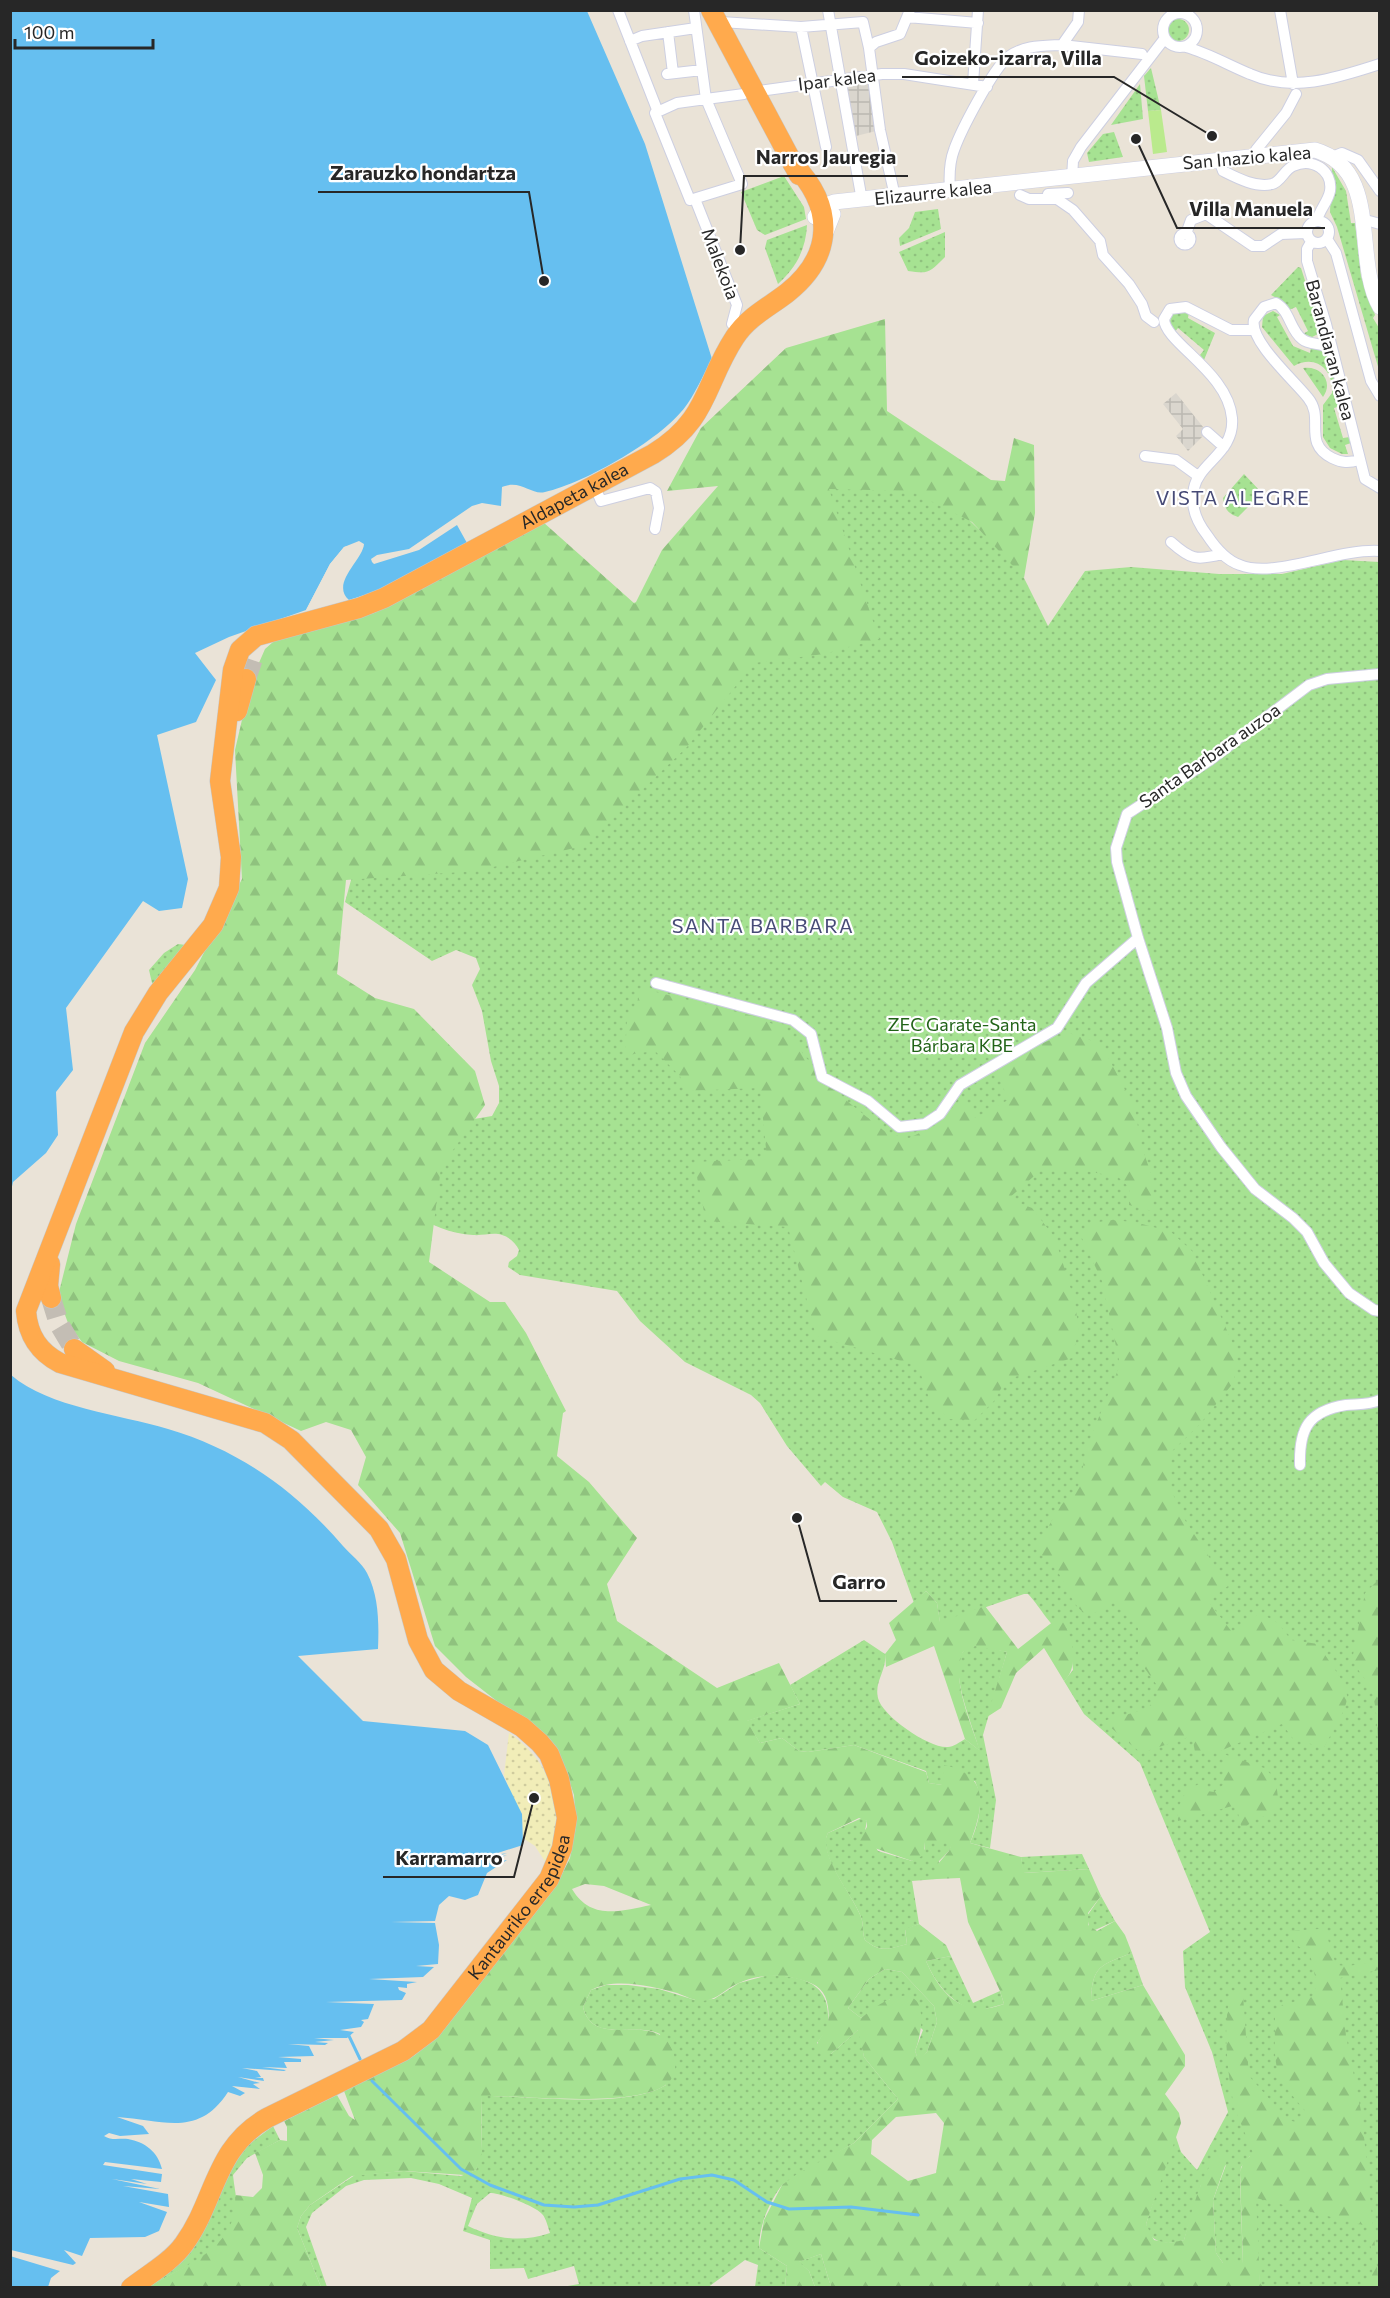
<svg xmlns="http://www.w3.org/2000/svg" width="1390" height="2298" viewBox="0 0 1390 2298" font-family="Commissioner,sans-serif">
  <defs>
    <pattern id="grass-dots" width="8" height="8" patternUnits="userSpaceOnUse" patternTransform="scale(1.5)"><rect width="8" height="8" fill="#a6e292"/><path d="M2 2h.1M6 6h.1" fill="none" stroke="#8fc27e" stroke-width="1.8" stroke-linecap="round"/></pattern>
    <pattern id="forest-firs" width="22" height="20" patternUnits="userSpaceOnUse" patternTransform="scale(1.5)"><rect width="22" height="20" fill="#a6e292"/><path d="M5 1l3.5 6h-7zM16 11l3.5 6h-7z" fill="#8fc27e"/></pattern>
    <pattern id="sand-dots" width="8" height="8" patternUnits="userSpaceOnUse" patternTransform="scale(1.5)"><rect width="8" height="8" fill="#f1edb8"/><path d="M2 2h.1M6 6h.1" fill="none" stroke="#cfcb9e" stroke-width="1.8" stroke-linecap="round"/></pattern>
    <pattern id="plaza-grid" width="8" height="8" patternUnits="userSpaceOnUse" patternTransform="scale(1.5)"><rect width="8" height="8" fill="#dad6ce"/><path d="M0 4h8M4 0v8" fill="none" stroke="#bbb8b1"/></pattern>
  </defs>
  <rect width="100%" height="100%" fill="#eae3d7"/>
  <!-- grass -->
  <path fill="url(#grass-dots)" fill-rule="evenodd" d="M1167 30a11 11 0 1 1 22 0a11 11 0 1 1-22 0Z
    M1151,68l10,42 -13,1 -4,-35z
    M1140,84l3,35 -32,6z
    M1114,132l9,25 -34,5 -2,-9 16,-19z
    M1332,167l14,24 5,32h4l6,53 14,39 -2,3 6,10v42l-42,-143 -7,-15z
    M784,176l20,31 2,12 -41,16 -8,-5 -16,-38z
    M938,209l3,20 -41,17 -1,-8 10,-10 6,-16z
    M807,225c-1,24 -11,43 -29,59l-13,-36 2,-8z
    M945,232v25c-16,16 -16,17 -37,14l-9,-19z
    M1298,267l3,1 19,60 -2,6 -6,3 -9,-3 5,-3 -12,-24 -7,3 -7,-9 -11,-6z
    M1273,311l7,4 -3,2 16,29 17,7 1,-6 12,1 6,8 12,50 -7,2 9,30 7,-1 1,6 -6,2 3,9h-6l-12,-6 -7,-11v-32l9,-12c2,-24 -17,-39 -38,-27l-32,-39 1,-11z
    M1189,312l-1,6 27,15 -11,27 -4,-5 4,-5 -26,-22 -4,5 -5,-7 3,-13z
    M1303,368c18,-3 31,14 20,29z
    M1244,474l18,19 -24,24c-11,-4 -13,-8 -15,-19z
    M892,479l76,40 51,49 29,58 37,-55 46,-4 88,7h63l61,-14 36,2v1725h-119l-10,-131 -9,11 -1,12 3,85 -20,-1 -7,-10 -3,-53 13,-35 -25,20 -17,55c-17,6 -34,4 -38,-16l29,-90 6,18 16,18 31,-58 -16,-60 -27,-65 -2,-36 27,-19 -70,-169 -56,-49 -20,-33 9,-11 -3,-30c-19,-11 -28,-31 -42,-46h-4l-84,29 -3,-20 -11,-12 -12,12 -22,-61 -15,-30 -34,-15 -18,-15 -4,4 -34,-40 -27,-43 -9,-8 -66,-33 -45,-41 -23,-30 -97,-16 -12,-8 1,-5 8,-6 2,-6c-3,-7 -10,-13 -17,-15 -9,-3 -19,1 -29,0 -22,-1 -43,-10 -62,-23l57,-92 24,-4 7,-13v-17l-8,-25 -9,-50 -10,-26 8,-16 -4,-11 -20,-8 -24,11 -87,-59 12,-44 246,-246 98,-29 119,-99z
    M178,944l8,1 -32,39 -2,-1 -3,-13 15,-17z
    M864,1640l21,14c2,17 -11,27 -7,44 4,18 52,51 70,49 5,0 12,-5 17,-8l14,11c-3,-19 -42,-101 -4,-104 10,-1 22,4 32,6l-24,83 13,65 -6,48 -20,-5c9,-20 14,-41 5,-62l-33,4 -13,-2 -3,-12 -72,-26 -46,7 -9,-1 -17,-13 -22,5 -14,-22 54,-17 -10,-19z
    M862,1818l5,3 -2,9 13,21 34,10 13,-12v-7h28l-4,9 -10,10 -2,18 -25,2 7,43 -14,6 2,14c-17,5 -27,9 -42,-4 -3,-7 -1,-15 -4,-23 -7,-20 -45,-64 -33,-84z
    M1082,1854l7,15 -66,4 -2,-16z
    M1101,1896l14,25 -20,9 -6,-3 -2,-11z
    M1132,1953l11,32 -52,16c1,-36 10,-36 41,-48z
    M951,1956l22,47 27,-12 4,13 -26,7c-26,-6 -42,-27 -52,-50z
    M885,1969l17,3 32,34 3,16 -10,30 -4,4h-6l-2,-5 8,-21 -33,-31 -29,19 -13,-10 21,-29z
    M769,1975c27,1 58,5 59,39 0,4 1,10 0,14 -2,5 -8,10 -11,15l14,11 28,-25 5,28 34,42 -44,44 -72,42c-13,17 -23,41 -23,63l28,18 -2,21h-30l3,-22 -13,-5 -38,28 -145,-1 17,-3 -5,-18 -46,13 -4,-11 -34,1v-29l-27,-9 9,-33 -33,-14 -28,-6 -47,2 -18,6 -34,27 -6,14 21,60h-6l-24,-59 4,-12 9,-11 45,-30 49,-4 57,5 15,-6 6,-24 -1,-50c50,-1 143,14 185,-11l-6,-51c-26,-12 -68,10 -77,-27l8,-17 15,-5h22l31,4 36,11 19,-1 25,-16zM490,2193c11,0 46,13 53,22 3,4 5,12 7,18 -29,10 -55,6 -82,-7l9,-22z
    M273,2126l7,14 -33,18 -14,17c1,12 5,26 3,38 -6,39 -58,56 -87,74l-6,1 100,-139z
    M821,2254l10,33h-16l-6,-16 -11,-9z"/>
  <!-- forest -->
  <path fill="url(#forest-firs)" fill-rule="evenodd" d="M885,319l2,92 104,69 14,1 9,-43 20,7 1,68 -11,65 -52,-56 -61,-31 -82,-2 50,150 -55,15 -70,9 -67,84 -104,99 -107,25 -130,9 -9,94 38,24 39,11 61,62 10,34 -44,62 -12,95 61,40h15l21,31 40,78 -3,2 -6,43 32,26 48,56 -30,46 10,37 100,67 62,-25 21,41 -53,17 13,22 22,-5 17,13 9,1 46,-7 72,27 3,11 13,2 2,-20c46,10 40,41 26,78l51,14 3,16 65,-4 12,27 -13,17v12l9,6 18,-10 10,14 7,18c-31,12 -40,12 -41,48l52,-16 42,70v11l-20,28 14,19 2,10 -35,101 8,16 15,3 15,-3c6,-21 19,-77 38,-88l5,8 -14,40 3,53 7,10h20l-3,-91 3,-9 10,-10c-6,-16 -14,-32 -19,-48 -6,-27 -14,-93 0,-115l9,5 6,81 39,44 12,3 9,-8c-39,-44 -34,-45 -34,-102l7,-8 30,-8 5,-12 -7,-31 -15,-10 -6,-13 30,-2 7,4 10,32 12,1 31,-5v9l-39,8 6,58 16,80 17,171h-16c18,-10 6,-43 4,-61l-111,-28 4,85 3,4h-432l-10,-33 -22,8 10,9 6,16h-30l2,-21 -28,-18 5,-28 18,-35 15,-11 57,-31 44,-44 -34,-42 -6,-27 -27,24h-8l-5,-7v-6c9,-11 12,-19 10,-34 -2,-16 -11,-23 -26,-27 -24,-7 -49,-6 -71,7 -9,6 -17,13 -28,14 -9,0 -18,-5 -26,-8 -24,-7 -63,-16 -86,-3l-8,17c11,47 78,-2 91,48 2,9 2,18 -4,26 -25,29 -149,14 -189,15l1,57 -6,17 -11,5 -61,-4 -52,5 -42,29 -9,11 -4,12 24,59h-172c38,-24 90,-38 86,-92l18,2 9,-9 1,-13 -8,-22 25,-13 7,1v-14l-3,-6 53,-26 12,21 6,4 -11,-29 71,-36 21,-17 126,-164 8,-16 6,-32 -2,-31 -11,-32 -4,-7 -43,-40 -50,-39 -31,-31 -35,-113 -42,-48 8,-28 -15,-27 -25,-8 -25,9 -103,-48 -79,-22 -37,-19 -14,-19 -10,-27 18,-72 69,-181 50,-73 47,-91 -7,-129 16,-69 14,-32 16,-14 93,-22 169,-91 92,82 27,-54 56,-64 -51,5 34,-63 85,-80zM859,1818l8,3v6l-10,15 55,19 12,-6 1,-13h27l-3,9 -12,14v14l23,-1 8,44 32,69 4,13c-39,15 -63,-8 -78,-43l25,-5 -5,-11 -27,-21 -14,5 2,15c-18,5 -27,9 -42,-4 -3,-7 -1,-15 -4,-23 -7,-20 -44,-64 -33,-84zM585,1884l19,2 47,19c-30,6 -60,16 -79,-16zM885,1969l17,3 32,34 3,16 -10,30 -5,4h-5l-2,-5c6,-14 15,-58 -13,-55 -15,1 -29,13 -41,22l-13,-10 21,-29zM936,2113l8,10 -8,50 -28,8 -37,-27 1,-14 24,-23z
    M644,989l113,28 34,15 12,22 34,39 51,41 21,4 36,-17 16,-23 14,20 33,-18 -11,-29 12,-15 60,-23 21,7 16,13 29,56 6,36 13,37 -2,29 -23,-6 1,-17 -12,-11 -32,-6 -45,-1 -33,29 24,9 23,30 19,61 5,30 -7,29 -66,22 -12,21 -19,19 -26,-1 -19,-18 -12,-35 -102,-30 -28,-109 -82,-6 -12,-59 73,-3 -7,-71 -76,3 -4,-15 -25,-25 -30,4 2,-36z
    M1110,1220l25,2 36,10 21,19 44,100 -2,31 -34,42 -31,30v28l10,29 49,75 -20,15 24,31 28,-19 18,10 13,17 27,4c35,55 40,43 6,103l-30,-7 -12,-16 -64,28 46,16c15,11 14,27 14,44l-23,7 -13,11 -6,-25 -58,16 -1,-10 9,-21 13,-6 8,7 7,1 9,-7 2,-23 -8,-9 -22,-1 -3,-16 -51,17 -38,-32 44,-12 11,-13 -2,-12 -18,-25v-31l-24,-31c-33,39 -41,0 -55,-23 -6,-9 -16,-17 -23,-25l24,-43 18,-18 10,-44 32,-79 -18,-84 -22,-47 8,-10z
    M1379,1579v175c-2,-20 -1,-42 -7,-62 -4,-14 -18,-21 -19,-37l12,-62z
    M926,1591l11,12 3,19 45,-16 33,43 41,-32c14,16 21,50 5,64l-20,-33 -28,25 -15,35 -14,9 20,-65 -32,-6 -12,6c-13,26 9,73 17,99l-15,-12 -31,-93 -48,21 -1,-13 11,-14 -7,-17z"/>
  <!-- sand -->
  <path fill="url(#sand-dots)" d="M509,1733c46,32 58,79 37,130l-11,-17 -12,-8 -1,-24 -9,-16 -9,-23z"/>
  <!-- pitch -->
  <path fill="#baea8d" d="M1161,110l6,42 -14,2 -5,-43z"/>
  <!-- plaza -->
  <path fill="url(#plaza-grid)" d="M871,75l9,55 -28,7 -13,-59z
    M1176,393l31,39 -19,19 -12,-15 7,-7 -20,-25z"/>
  <!-- water -->
  <path fill="#66bff0" d="M11,11h576l58,133 67,215c-8,14 -15,31 -24,44 -23,35 -103,80 -143,89 -13,4 -24,-13 -43,-5l-1,19 -19,-3 -10,3 -63,43 -32,6 -6,4 1,3 2,2 45,-14 38,-25 10,18 -90,48 -28,9c-19,-17 14,-40 15,-56l-5,-3 -15,6 -14,17 -24,46 -77,27 -34,16 21,27 -20,42 -39,13 31,144 -6,29 -23,3 -16,-10 -77,107 7,62 -17,22 2,43 -12,18 -33,29 -2,9z
    M11,1375c39,33 108,39 157,54 71,21 127,61 175,117 7,8 19,17 24,27 12,23 12,51 11,76l-80,7 65,65 102,10 23,14 34,69 1,31 -38,12 22,-4 -20,7 20,-5 -19,8 19,-3 -20,13 -9,22 -13,5 -16,-4 -10,9 -4,16 -44,1 44,1 4,22 -1,19 -22,2 18,1 -11,10 -54,2 48,3 -10,2v4l-9,-1 1,3 7,3 -4,7 -76,2 48,2 -6,15 -7,1 3,2 -3,5 -21,3 14,2 -7,6h-33l20,2 -19,2 13,1 -3,2 -37,-1 21,2 5,10 -36,1 23,2v3h-17l3,6 -25,-1 24,3 -2,1 -42,-3 15,3 4,6 -6,1h8l1,3 -26,-4 22,6 -7,1 7,5 -28,-3 13,7 -5,3 -12,-4c-30,46 -64,28 -111,25l26,9 6,8 -29,2 -11,-3 -5,3c8,5 15,2 24,3 17,3 30,13 34,30l-57,-7 -2,3 59,9 -1,8 -30,-3 16,5 -35,-5 48,10 -37,-3 45,8 1,13 -30,-5 28,10 -8,19 -14,6 -55,1 -8,18 -18,-6 12,13 -3,2 -62,-15z
    M10,2256l50,15 -9,7 -3,9h-37z"/>
  <!-- pier -->
  <path fill="#eae3d7" d="M352,545l-19,21 -23,43 -4,1 24,-46 14,-17z"/>
  <g fill="none" stroke-linecap="round" stroke-linejoin="round">
    <!-- stream -->
    <path stroke="#66bff0" stroke-width="3" d="M349,2036l11,23
      M372,2081l89,88 29,16 54,20 30,2 24,-2 82,-26 32,-4 22,5 33,22 22,7 62,-2 67,8"/>
    <!-- highway-tunnel -->
    <path stroke="#c3bdb4" stroke-width="20" stroke-dasharray="20 10" stroke-linecap="butt" d="M246,679l9,-26
      M51,1298l8,26 15,25"/>
    <defs>
      <path id="street" d="M618,10l40,102
        M694,10l12,89 38,-5
        M828,10l33,185
        M1280,10l13,74
        M1163 30a17 17 0 1 1 34 0a17 17 0 1 1-34 0Z
        M907,17l71,6
        M721,22l80,5 62,-5 6,26
        M801,27l25,120
        M668,32l5,41
        M630,41l12,-5 54,-8
        M1062,45l80,9
        M1186,47c22,6 42,18 64,27 43,19 87,4 130,-10
        M667,74l35,-4
        M973,84l5,-74
        M759,91l123,-17h22l83,13
        M706,99l36,85 -52,16 -35,-87 22,-10z
        M1256,150l30,-37 10,-19
        M1332,157l10,-4 16,7 22,31
        M1219,160l4,11c14,7 33,17 49,13 9,-2 12,-14 21,-18 19,-9 40,4 37,25 -2,11 -11,19 -13,30
        M1072,178l1,-17 8,-14 84,-109
        M950,191c-1,-14 -1,-28 4,-41 7,-20 39,-81 54,-93 16,-12 35,-11 54,-12l16,-23 1,-12
        M894,192l-14,-62 -11,-82 7,-6 24,-8 10,-24
        M1048,194l20,-1
        M1020,195l9,4h28l16,11 27,31 3,14 26,29 13,20 4,12 8,6
        M697,204l40,101 -5,19
        M1362,219l18,5
        M1307 232a11 11 0 1 1 22 0a11 11 0 1 1-22 0Z
        M1179.5 239a5.5 5.5 0 1 1 11 0a5.5 5.5 0 1 1-11 0Z
        M1186,234l5,-14 15,-6 47,32h10l18,-12 25,-1
        M1327,239l9,14 35,128 9,15
        M1311,242l-4,7v12l19,63 39,155 15,9
        M1253,330h-22l-45,-23 -16,2 -6,10c1,24 64,53 68,99 3,34 -33,45 -38,70 -4,18 2,33 13,47 8,12 18,25 33,30 34,14 98,-17 140,-14
        M1332,353c-8,-13 -20,-6 -30,-14 -12,-9 -12,-28 -26,-36l-12,4 -10,13c-5,21 41,61 54,78 17,20 -6,45 24,60 10,5 17,5 27,2
        M1207,432l17,15
        M1145,456l31,4 22,16
        M594,485l7,16 49,-13 6,4 3,16 -4,21
        M1171,542c19,17 25,19 51,12
        M1380,674l-53,5 -18,6 -99,75 -83,54 -11,34 1,14 21,76 29,90 9,45 10,23 35,51 34,42 38,29 14,14 17,31 25,30 25,17 6,1
        M656,983l137,37 18,14 11,43 46,24 31,26 26,-3 15,-10 20,-29 97,-57 29,-45 52,-45
        M1300,1465c-1,-36 8,-54 46,-60 12,-1 23,0 34,-5"/>
      <path id="secondary" d="M815,217l8,-11 11,-4 481,-52c68,20 37,108 65,157
        M824,237l9,-23"/>
      <g id="highway">
        <path d="M711,10l88,165"/>
        <path d="M237,711l9,-32"/>
        <path d="M50,1264l-2,22 3,12"/>
        <path d="M74,1349l31,22"/>
        <path id="s1" d="M131,2288c18,-14 40,-26 53,-44 32,-44 30,-96 83,-126l136,-67 28,-21 118,-151 13,-31 5,-30 -8,-39 -10,-25 -9,-11 -18,-16 -63,-36 -25,-21 -16,-30 -22,-81 -17,-30 -88,-89 -26,-17 -205,-60c-21,-11 -32,-27 -34,-52l108,-279 24,-39 55,-68 16,-37 2,-31 -11,-76 13,-111 7,-20 16,-14 103,-28 25,-10 269,-144c56,-34 51,-70 82,-117 13,-20 34,-30 52,-44 48,-38 47,-87 6,-129"/>
      </g>
    </defs>
    <!-- street casing -->
    <use href="#street" stroke="#cdcfe1" stroke-width="12"/>
    <!-- secondary casing -->
    <use href="#secondary" stroke="#cdcfe1" stroke-width="16"/>
    <!-- highway casing -->
    <use href="#highway" stroke="#c7c7c7" stroke-width="21"/>
    <!-- street -->
    <use href="#street" stroke="#fff" stroke-width="10"/>
    <!-- secondary -->
    <use href="#secondary" stroke="#fff" stroke-width="15"/>
    <!-- highway -->
    <use href="#highway" stroke="#ffaa4d" stroke-width="20"/>
  </g>
  <g text-anchor="middle" stroke-width="4.5" stroke-linejoin="round" paint-order="stroke">
    <!-- street labels -->
    <g font-size="18" fill="#272727" stroke="#fff">
      <text transform="translate(837 80) rotate(-7)" y="6">Ipar kalea</text>
      <text transform="translate(1247 158) rotate(-5)" y="6">San Inazio kalea</text>
      <text transform="translate(933 193) rotate(-6)" y="6">Elizaurre kalea</text>
      <text transform="translate(720 264) rotate(69)" y="6">Malekoia</text>
      <text transform="translate(1330 350) rotate(75)" y="6">Barandiaran kalea</text>
      <text dy="6" stroke="none"><textPath href="#s1" startOffset="2547">Aldapeta kalea</textPath></text>
      <text transform="translate(1210 756) rotate(-35)" y="6">Santa Barbara auzoa</text>
      <text dy="6" stroke="none"><textPath href="#s1" startOffset="562">Kantauriko errepidea</textPath></text>
    </g>
    <!-- park labels -->
    <g font-size="18" fill="#216317" stroke="#fff">
      <text x="962" y="1031">ZEC Garate-Santa<tspan x="962" dy="21">Bárbara KBE</tspan></text>
    </g>
    <!-- neighbourhood labels -->
    <g font-size="20" letter-spacing="1.5" fill="#474b77" stroke="#fff">
      <text x="1233" y="505">VISTA ALEGRE</text>
      <text x="763" y="933">SANTA BARBARA</text>
    </g>
  </g>
  <!-- callouts -->
  <path fill="none" stroke="#272727" stroke-width="2" d="M1212 136L1114 77H902M740 250L744 176H908M544 281L529 192H318M1136 139L1177 228H1325M797 1518L820 1601H897M534 1798L514 1877H383"/>
  <g fill="#272727" stroke="#fff" stroke-width="2">
    <circle cx="1212" cy="136" r="6"/>
    <circle cx="740" cy="250" r="6"/>
    <circle cx="544" cy="281" r="6"/>
    <circle cx="1136" cy="139" r="6"/>
    <circle cx="797" cy="1518" r="6"/>
    <circle cx="534" cy="1798" r="6"/>
  </g>
  <g font-size="20" text-anchor="middle" font-weight="bold" fill="#272727" stroke="#fff" stroke-width="4.5" stroke-linejoin="round" paint-order="stroke">
    <text x="1008" y="65">Goizeko-izarra, Villa</text>
    <text x="826" y="164">Narros Jauregia</text>
    <text x="423" y="180">Zarauzko hondartza</text>
    <text x="1251" y="216">Villa Manuela</text>
    <text x="859" y="1589">Garro</text>
    <text x="449" y="1865">Karramarro</text>
  </g>
  <!-- border -->
  <rect width="1390" height="2298" fill="none" stroke="#272727" stroke-width="24"/>
  <!-- scale -->
  <path d="M15 39v9h138v-9" fill="none" stroke="#272727" stroke-width="3"/>
  <text x="24" y="39" font-size="18" fill="#272727" stroke="#ffffff" stroke-width="4.5" paint-order="stroke">100 m</text>
</svg>
